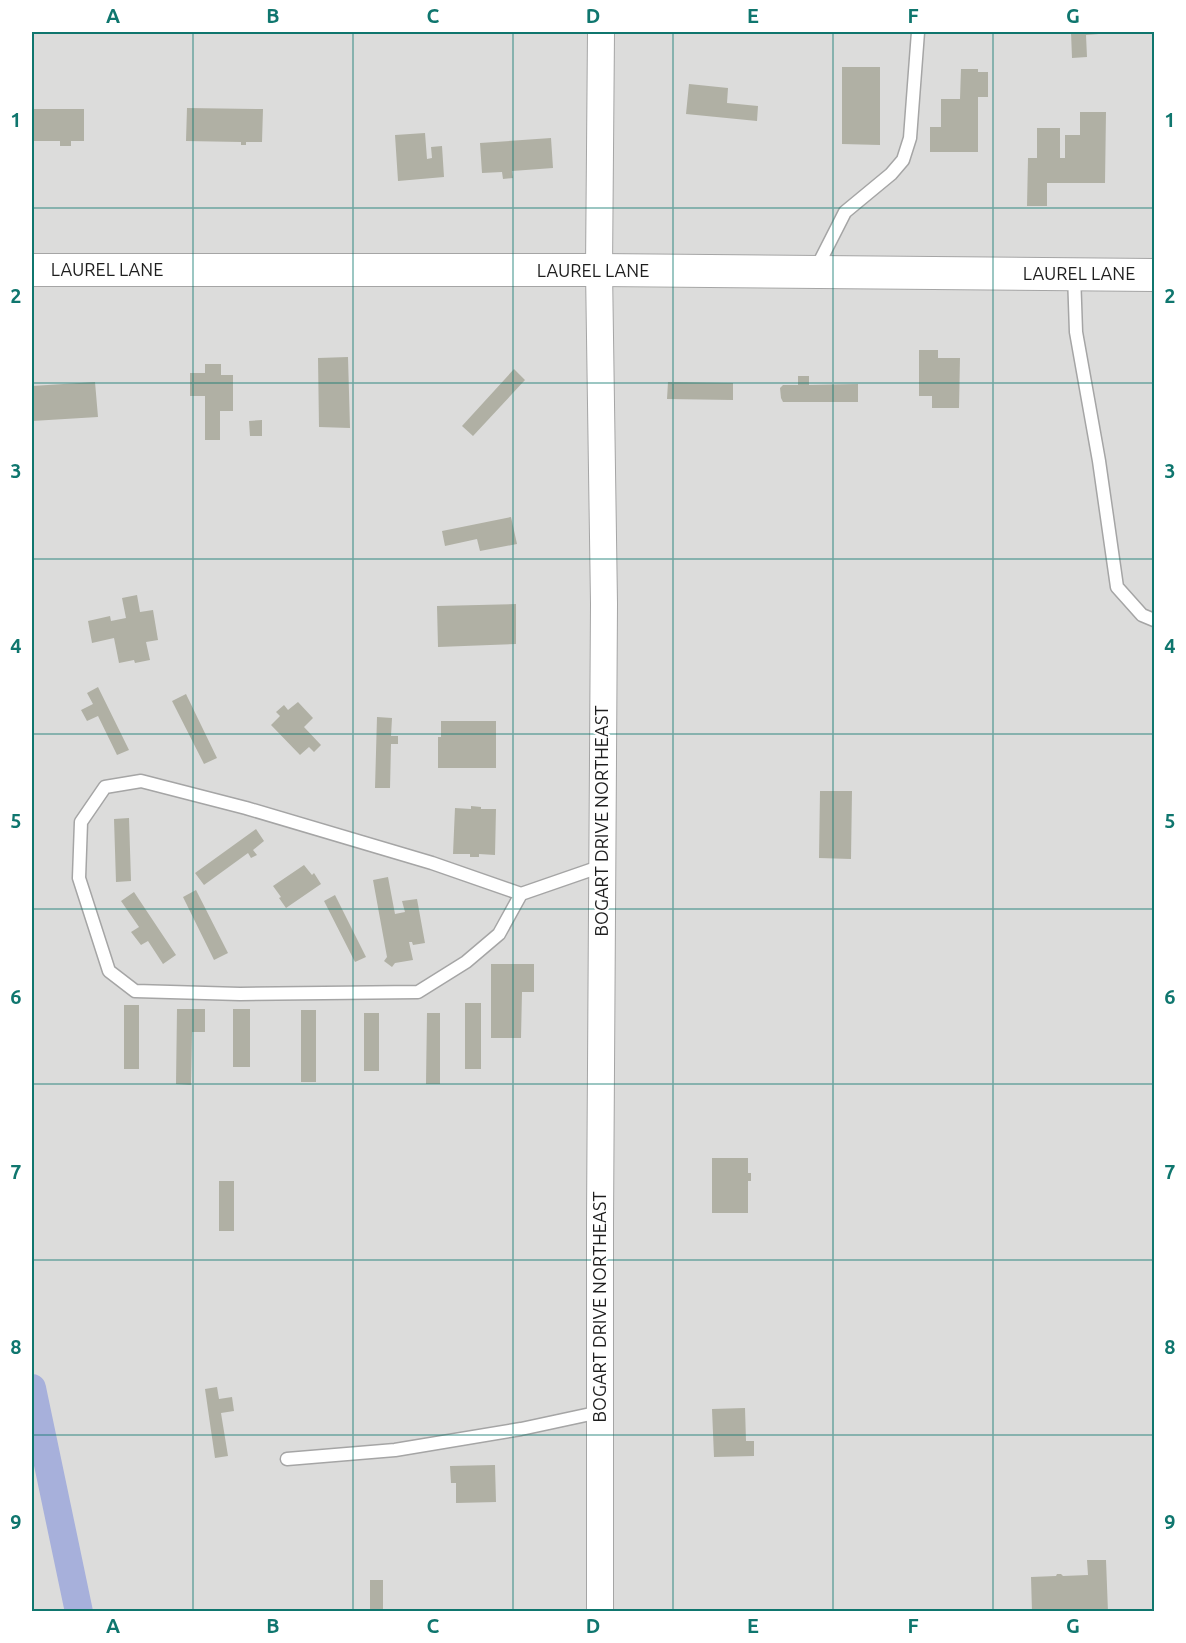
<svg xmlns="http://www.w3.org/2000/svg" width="1186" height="1643" viewBox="0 0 1186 1643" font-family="Ubuntu,sans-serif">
  <rect width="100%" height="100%" fill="#ecefe5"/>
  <!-- residential -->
  <path fill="#dcdcdb" d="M32,32h1122v227l-555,-5 -567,1z
    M32,286l567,1 555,4v1320h-1122z"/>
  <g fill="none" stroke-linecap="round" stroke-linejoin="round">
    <!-- canal -->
    <path stroke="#a7b0db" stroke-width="28" d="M32,1388l47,224"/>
  </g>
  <!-- building -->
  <path fill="#b0b0a4" d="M1071,32h28v2l-13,1 1,22 -15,1z
    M842,67h38v78l-38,-1z
    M961,69h17v3h10v25h-10v55h-48v-25h11v-28h19z
    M689,84l39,4 -1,15 31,3 -1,15 -71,-7z
    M187,108l76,1 -1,33h-16v3h-5v-3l-55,-1z
    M32,109h52v32h-13v5h-11v-5h-28z
    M1080,112h26l-1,71h-58v23h-20l1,-48h9v-30h23v30h5v-23h15z
    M425,133l2,26 5,-1 -1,-11 11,-1 2,31 -46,4 -3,-46z
    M551,138l2,30 -41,3 1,7 -10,1 -1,-7 -20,1 -2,-30z
    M919,350h19v8h22l-1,50h-27v-12h-13z
    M348,357l2,71 -31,-1 -1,-69z
    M205,364h16v11h12v36h-13v29h-15v-44h-15v-23h15z
    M514,369l11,11 -52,56 -11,-10z
    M798,376h11v9l49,-1v18h-75l-2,-4 -1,-10 3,-3h15z
    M95,382l3,35 -66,4v-35z
    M668,382l65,1v17l-66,-1z
    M262,420v16h-12l-1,-15z
    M511,517l6,27 -37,7 -3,-12 -32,7 -3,-15z
    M137,595l3,17 13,-2 5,30 -12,2 4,18 -15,3 -1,-3 -15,3 -5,-25 -22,5 -4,-22 22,-5 1,5 15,-3 -4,-20z
    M516,604v40l-78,3 -1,-41z
    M98,687l31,63 -12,5 -19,-39 -11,5 -6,-11 12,-6 -6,-11z
    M186,694l31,64 -13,6 -32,-63z
    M298,702l15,16 -9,9 17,18 -7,7 -5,-5 -9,8 -29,-30 9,-9 -4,-4 8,-7 4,5z
    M377,717l15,1 -1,18h7v8h-7l-1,44h-15z
    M441,721h55v47h-58v-31h3z
    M820,791h32l-1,68 -32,-1z
    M471,806l10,1v2h15l-1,46 -16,-1v3h-9v-3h-17l2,-46 16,1z
    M129,818l2,63 -15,1 -2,-63z
    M256,829l8,12 -11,9 4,5 -6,3 -3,-5 -44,32 -9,-12z
    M304,865l8,10 2,-2 7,11 -35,24 -7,-10 2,-1 -8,-11z
    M388,877l7,37 10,-2 -3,-11 15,-2 8,44 -12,2 -1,-3h-3l4,18 -18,3 -3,4 -8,-6 3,-4 -14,-77z
    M196,890l32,63 -14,7 -31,-63z
    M134,892l42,63 -13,9 -15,-23 -7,4 -10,-13 8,-5 -18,-26z
    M335,895l31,62 -11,5 -31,-61z
    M491,964h43v28h-12l-1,46h-30z
    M465,1003h16v66h-16z
    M124,1005h15v64h-15z
    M177,1009h28v23h-13l-1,53 -15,-1z
    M233,1009h17v58h-17z
    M301,1010h15v72h-15z
    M364,1013h15v58h-15z
    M427,1013h13v71h-14z
    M712,1158h36v15h3v8h-3v32h-36z
    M219,1181h15v50h-15z
    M217,1387l2,12 13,-2 2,14 -13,2 7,43 -13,2 -10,-69z
    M745,1408l1,33h8v15l-40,1 -2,-48z
    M495,1465l1,37 -40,1v-20h-5l-1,-17z
    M1087,1560h19l2,52h-76l-1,-35 25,-1 1,-2h4l2,2 25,-1z
    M370,1580h13v32h-13z"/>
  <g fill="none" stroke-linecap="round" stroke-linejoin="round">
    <defs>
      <path id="service" d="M815,271l30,-59 46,-38 12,-14 7,-22 8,-106
        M1074,274l2,58 23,129 18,126 25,28 12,5
        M521,894l-22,40 -33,28 -48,30 -178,2 -105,-3 -26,-20 -30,-93 2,-56 24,-35 36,-6 105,27 186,55 89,31 81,-28
        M287,1459l108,-9 126,-21 79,-17"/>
      <path id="minor" d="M600,1612v-390l4,-618 -5,-334 2,-238"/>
      <path id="tertiary" d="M32,270h567l555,5"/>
    </defs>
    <!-- service casing -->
    <use href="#service" stroke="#a5a5a5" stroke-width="15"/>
    <!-- minor casing -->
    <use href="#minor" stroke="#a5a5a5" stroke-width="28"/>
    <!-- tertiary casing -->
    <use href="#tertiary" stroke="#a5a5a5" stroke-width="34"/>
    <!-- service -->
    <use href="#service" stroke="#fff" stroke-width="12"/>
    <!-- minor -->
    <use href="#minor" stroke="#fff" stroke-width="26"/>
    <!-- tertiary -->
    <use href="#tertiary" stroke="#fff" stroke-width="32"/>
  </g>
  <!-- grid -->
  <path fill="none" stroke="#0f766e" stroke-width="1.5" stroke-opacity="0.55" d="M193,32v1580M353,32v1580M513,32v1580M673,32v1580M833,32v1580M993,32v1580M32,208h1122M32,383h1122M32,559h1122M32,734h1122M32,909h1122M32,1084h1122M32,1260h1122M32,1435h1122"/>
  <g text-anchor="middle" stroke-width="4.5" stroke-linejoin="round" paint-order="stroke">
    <!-- street labels -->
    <g font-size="18" fill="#1e1e1e" stroke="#fff">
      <text x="107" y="276">LAUREL LANE</text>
      <text x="593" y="277">LAUREL LANE</text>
      <text x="1079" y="280">LAUREL LANE</text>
      <text transform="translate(602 821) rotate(-90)" y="6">BOGART DRIVE NORTHEAST</text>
      <text transform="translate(600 1307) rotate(-90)" y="6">BOGART DRIVE NORTHEAST</text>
    </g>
  </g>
  <!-- border -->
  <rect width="1186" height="1643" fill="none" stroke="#ffffff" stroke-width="66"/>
  <rect x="33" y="33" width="1120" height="1577" fill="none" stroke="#0f766e" stroke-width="2"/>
  <g font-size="20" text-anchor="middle" font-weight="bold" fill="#0f766e">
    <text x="113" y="23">A</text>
    <text x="273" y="23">B</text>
    <text x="433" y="23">C</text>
    <text x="593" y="23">D</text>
    <text x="753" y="23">E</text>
    <text x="913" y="23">F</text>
    <text x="1073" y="23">G</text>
    <text x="16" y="127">1</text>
    <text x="1170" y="127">1</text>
    <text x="16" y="303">2</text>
    <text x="1170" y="303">2</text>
    <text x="16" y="478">3</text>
    <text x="1170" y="478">3</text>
    <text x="16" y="653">4</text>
    <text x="1170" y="653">4</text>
    <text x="16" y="828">5</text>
    <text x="1170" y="828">5</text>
    <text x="16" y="1004">6</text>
    <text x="1170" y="1004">6</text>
    <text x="16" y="1179">7</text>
    <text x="1170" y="1179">7</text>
    <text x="16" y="1354">8</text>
    <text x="1170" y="1354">8</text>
    <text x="16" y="1529">9</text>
    <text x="1170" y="1529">9</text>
    <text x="113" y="1633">A</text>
    <text x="273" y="1633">B</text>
    <text x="433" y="1633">C</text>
    <text x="593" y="1633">D</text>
    <text x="753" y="1633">E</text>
    <text x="913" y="1633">F</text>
    <text x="1073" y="1633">G</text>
  </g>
</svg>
